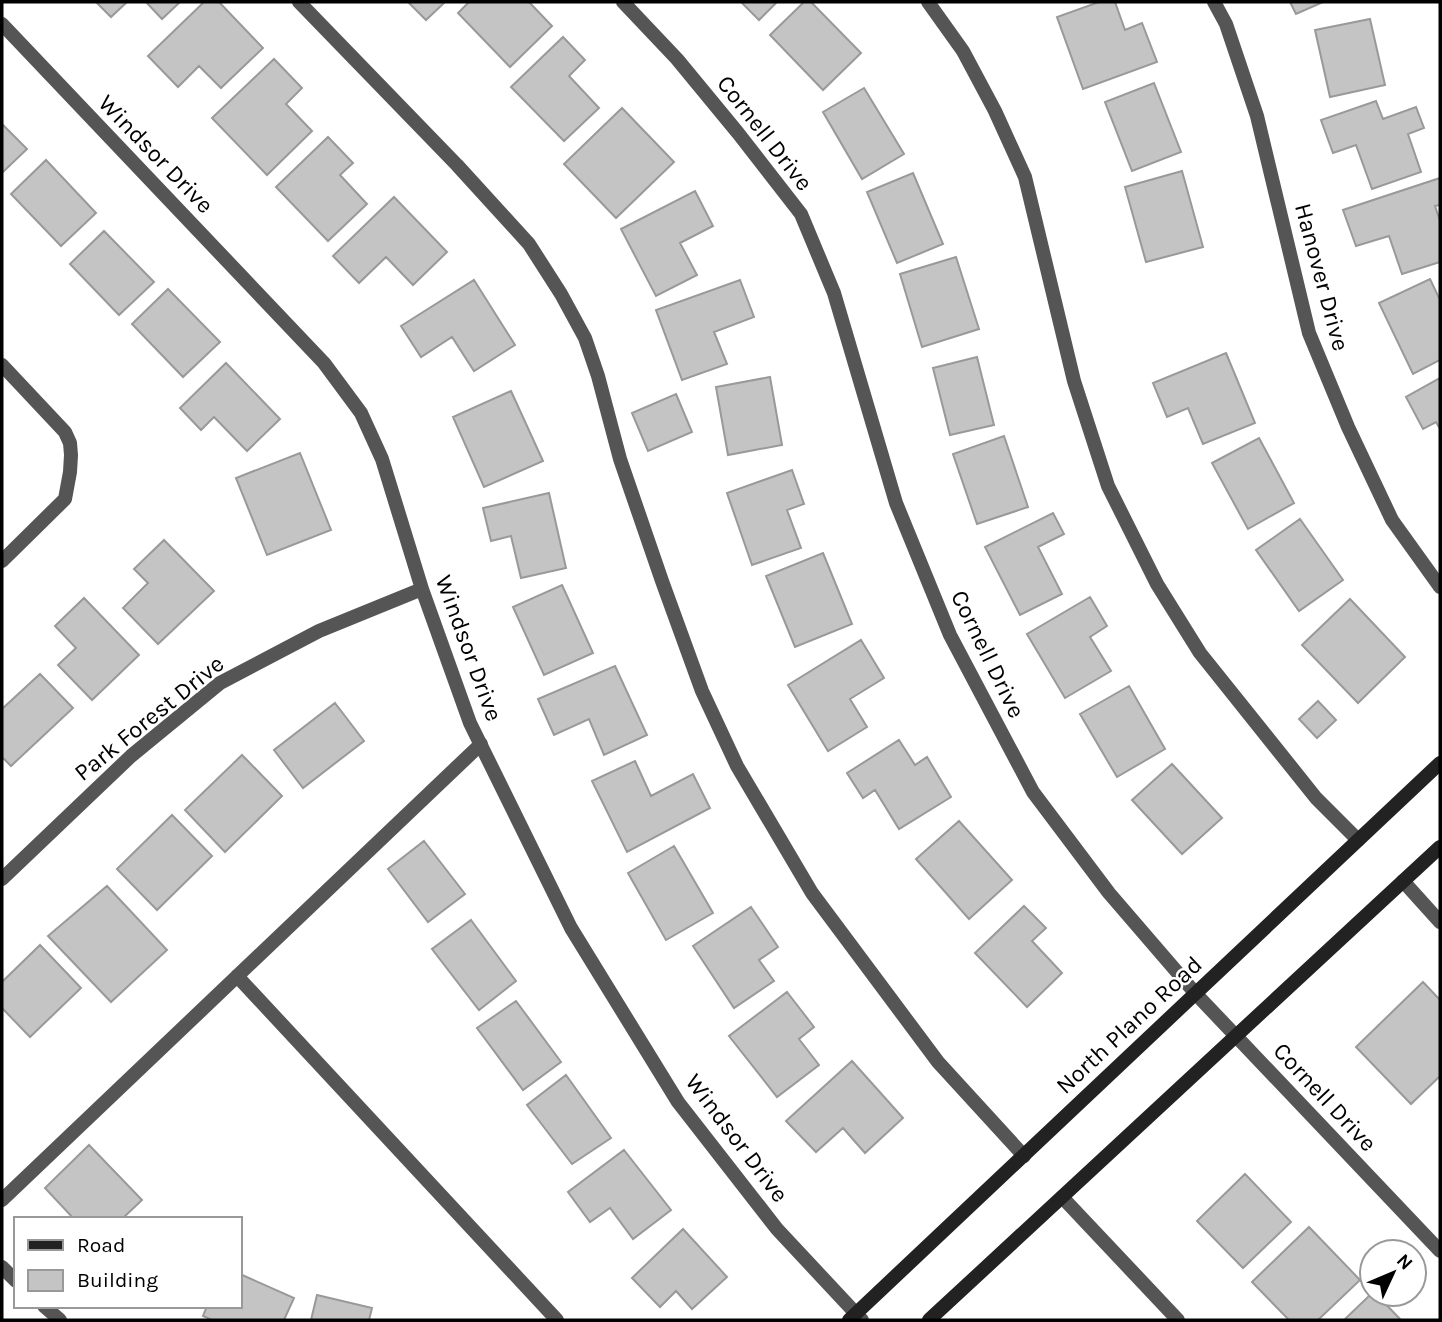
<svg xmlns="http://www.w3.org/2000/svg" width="1442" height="1322" viewBox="0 0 1442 1322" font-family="Karla,sans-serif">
  <rect width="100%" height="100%" fill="#fff"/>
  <!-- building -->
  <path fill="#c4c4c4" stroke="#999" stroke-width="2" d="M96,2h31l-16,15z
    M146,2h34l-18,17z
    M204,2h15l44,46 -42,40 -22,-22 -21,21 -30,-31z
    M408,2h37l-19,18z
    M469,2h60l23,24 -42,41 -52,-54z
    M741,2h36l-18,18z
    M804,2h7l50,51 -38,37 -53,-55z
    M1099,2h16l10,28 17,-7 15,39 -74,27 -26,-72z
    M1290,2h33l-27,12z
    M1370,19l15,66 -55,12 -15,-67z
    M563,37l22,23 -16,16 30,32 -35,33 -53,-54z
    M274,59l28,29 -16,16 26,27 -45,44 -55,-57z
    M1154,83l27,69 -49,19 -27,-69z
    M864,88l40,66 -42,25 -39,-67z
    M1376,101l7,18 33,-12 8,21 -16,6 13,38 -49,17 -16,-44 -23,8 -12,-33z
    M622,108l52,54 -58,56 -52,-54z
    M2,124l25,25 -25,24z
    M328,137l25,26 -13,12 27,29 -39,37 -52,-54z
    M46,160l50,53 -35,33 -50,-52z
    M1182,171l21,76 -57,15 -21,-75z
    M913,173l30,71 -46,19 -30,-71z
    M1440,178v27l-5,1 5,15v41l-38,12 -13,-38 -33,10 -13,-36z
    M695,191l18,35 -33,17 17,32 -41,21 -35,-67z
    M394,197l53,55 -34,33 -27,-28 -27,26 -26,-27z
    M104,231l50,51 -35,33 -49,-51z
    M956,257l23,72 -57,18 -22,-73z
    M1430,279l10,21v60l-27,14 -34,-71z
    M474,280l41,65 -41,26 -22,-34 -31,20 -20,-31z
    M740,280l14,37 -40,15 13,32 -45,16 -26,-70z
    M168,289l52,53 -37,35 -51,-53z
    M1226,353l29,70 -52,21 -15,-36 -21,9 -14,-34z
    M977,357l17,68 -44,10 -17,-67z
    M226,363l54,56 -33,32 -33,-34 -13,13 -21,-22z
    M770,377l12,68 -54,10 -12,-68z
    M1440,378v51l-4,-7 -13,7 -17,-32z
    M511,391l32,70 -59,26 -31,-70z
    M676,394l16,38 -44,19 -16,-38z
    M1004,436l24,71 -51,17 -24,-70z
    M1259,438l35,65 -46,26 -36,-66z
    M300,453l31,77 -64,25 -31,-77z
    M792,470l12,34 -17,6 14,38 -49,17 -25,-72z
    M549,493l17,75 -45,10 -10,-42 -20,5 -8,-33z
    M1053,513l11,21 -26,13 24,47 -42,21 -35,-68z
    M1300,519l43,61 -44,31 -43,-61z
    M164,540l50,51 -56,53 -35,-36 25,-25 -14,-14z
    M823,553l29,71 -57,23 -29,-71z
    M562,585l31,68 -49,22 -31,-68z
    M1090,597l17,29 -17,11 21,34 -46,27 -38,-64z
    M84,598l55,57 -47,45 -34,-35 18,-17 -21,-22z
    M1350,599l55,58 -47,46 -56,-58z
    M861,640l23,38 -34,21 17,28 -39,24 -40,-66z
    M615,666l32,69 -43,20 -15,-36 -35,16 -16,-36z
    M40,674l33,34 -62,58 -9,-9v-48z
    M1129,686l36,63 -48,28 -37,-63z
    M1318,701l18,19 -19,18 -18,-19z
    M335,703l29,38 -61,47 -29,-38z
    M899,740l16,25 12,-8 24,40 -52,32 -24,-39 -12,8 -16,-25z
    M242,755l40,41 -57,56 -40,-42z
    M635,761l16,35 42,-22 17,34 -83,44 -35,-71z
    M1172,764l50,54 -40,36 -50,-54z
    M172,815l40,41 -55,54 -40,-41z
    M959,821l53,59 -43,39 -53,-60z
    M424,841l41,53 -37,28 -40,-53z
    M674,846l39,67 -47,27 -38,-67z
    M107,886l60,64 -56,52 -63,-66z
    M1024,906l22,22 -14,13 30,32 -35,34 -52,-54z
    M751,907l27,40 -19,13 15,21 -40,27 -41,-62z
    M471,920l45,61 -37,29 -47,-61z
    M40,945l41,43 -51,49 -28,-29v-26z
    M1423,982l17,18v76l-29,28 -55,-57z
    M787,992l27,35 -15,12 20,26 -42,32 -48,-61z
    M516,1001l45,61 -38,28 -46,-62z
    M852,1061l51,57 -38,35 -22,-25 -27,24 -30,-31z
    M566,1075l45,63 -39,26 -45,-59z
    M89,1145l53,55 -20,19h-48l-29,-31z
    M624,1150l47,60 -38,29 -23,-31 -20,14 -22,-30z
    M1245,1174l46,48 -48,46 -46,-47z
    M1309,1227l51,53 -42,40h-29l-37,-38z
    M683,1229l44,48 -35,32 -16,-18 -16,16 -28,-29z
    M240,1274l54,24 -10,22h-72l-9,-4 4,-10h33z
    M1372,1293l4,1 25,26h-57z
    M317,1295l55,13 -3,12h-58z"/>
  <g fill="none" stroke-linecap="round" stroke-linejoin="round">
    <!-- lane -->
    <path stroke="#555" stroke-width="14" d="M299,2l158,163 72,79 32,50 24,44 13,38 22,83 42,122 40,110 35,75 75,127 126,169 86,94
      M928,2l35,49 32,60 30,66 49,204 34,105 49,98 43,69 116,145 42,42
      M2,365l63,67 5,11 1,12 -1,17 -5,27 -63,62
      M1403,881l37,41
      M237,976l320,344
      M1062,1197l116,123
      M2,1200l479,-456"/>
    <!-- street -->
    <path stroke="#555" stroke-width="14" d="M623,2l54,57 61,74 63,81 33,79 62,210 54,132 83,157 76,101 87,101 244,257
      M1214,2l12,22 31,92 52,217 39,94 44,93 48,67
      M2,24l322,339 37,50 21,46 40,130 48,134 101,205 107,174 99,127 85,91
      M2,879l129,-123 89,-73 99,-52 103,-42
      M2,1267l14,14
      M44,1306l16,14"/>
    <!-- secondary -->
    <path stroke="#222" stroke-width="14" d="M849,1320l591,-557
      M929,1320l511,-473"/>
  </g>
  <g text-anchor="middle" stroke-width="5" stroke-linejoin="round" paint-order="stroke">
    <!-- street labels -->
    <g font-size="24" fill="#000" stroke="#fff">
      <text transform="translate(765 133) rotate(52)" y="8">Cornell Drive</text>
      <text transform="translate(156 154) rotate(46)" y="8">Windsor Drive</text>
      <text transform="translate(1322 277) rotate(75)" y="8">Hanover Drive</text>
      <text transform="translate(469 648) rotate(70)" y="8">Windsor Drive</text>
      <text transform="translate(988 654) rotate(64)" y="8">Cornell Drive</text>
      <text transform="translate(149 718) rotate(-39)" y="8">Park Forest Drive</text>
      <text transform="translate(1129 1025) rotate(-43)" y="8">North Plano Road</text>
      <text transform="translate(1325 1097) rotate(47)" y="8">Cornell Drive</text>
      <text transform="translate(737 1138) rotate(53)" y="8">Windsor Drive</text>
    </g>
  </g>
  <!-- border -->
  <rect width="1442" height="1322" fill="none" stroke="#000000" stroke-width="7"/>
  <!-- legend -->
  <rect x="14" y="1217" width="228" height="91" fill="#ffffff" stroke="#999999" stroke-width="2"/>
  <rect x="28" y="1240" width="35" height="10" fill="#222222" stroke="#999999" stroke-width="2"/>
  <text x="77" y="1252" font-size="21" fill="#000000">Road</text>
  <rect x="28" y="1270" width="35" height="21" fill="#c4c4c4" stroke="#999999" stroke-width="2"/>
  <text x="77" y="1287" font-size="21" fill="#000000">Building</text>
  <!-- north arrow -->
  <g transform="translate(1393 1273) rotate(46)"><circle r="33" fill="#ffffff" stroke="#999999" stroke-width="2"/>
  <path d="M0-5L12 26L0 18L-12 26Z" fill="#000000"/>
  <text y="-10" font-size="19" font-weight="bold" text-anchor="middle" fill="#000000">N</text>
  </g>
</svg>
